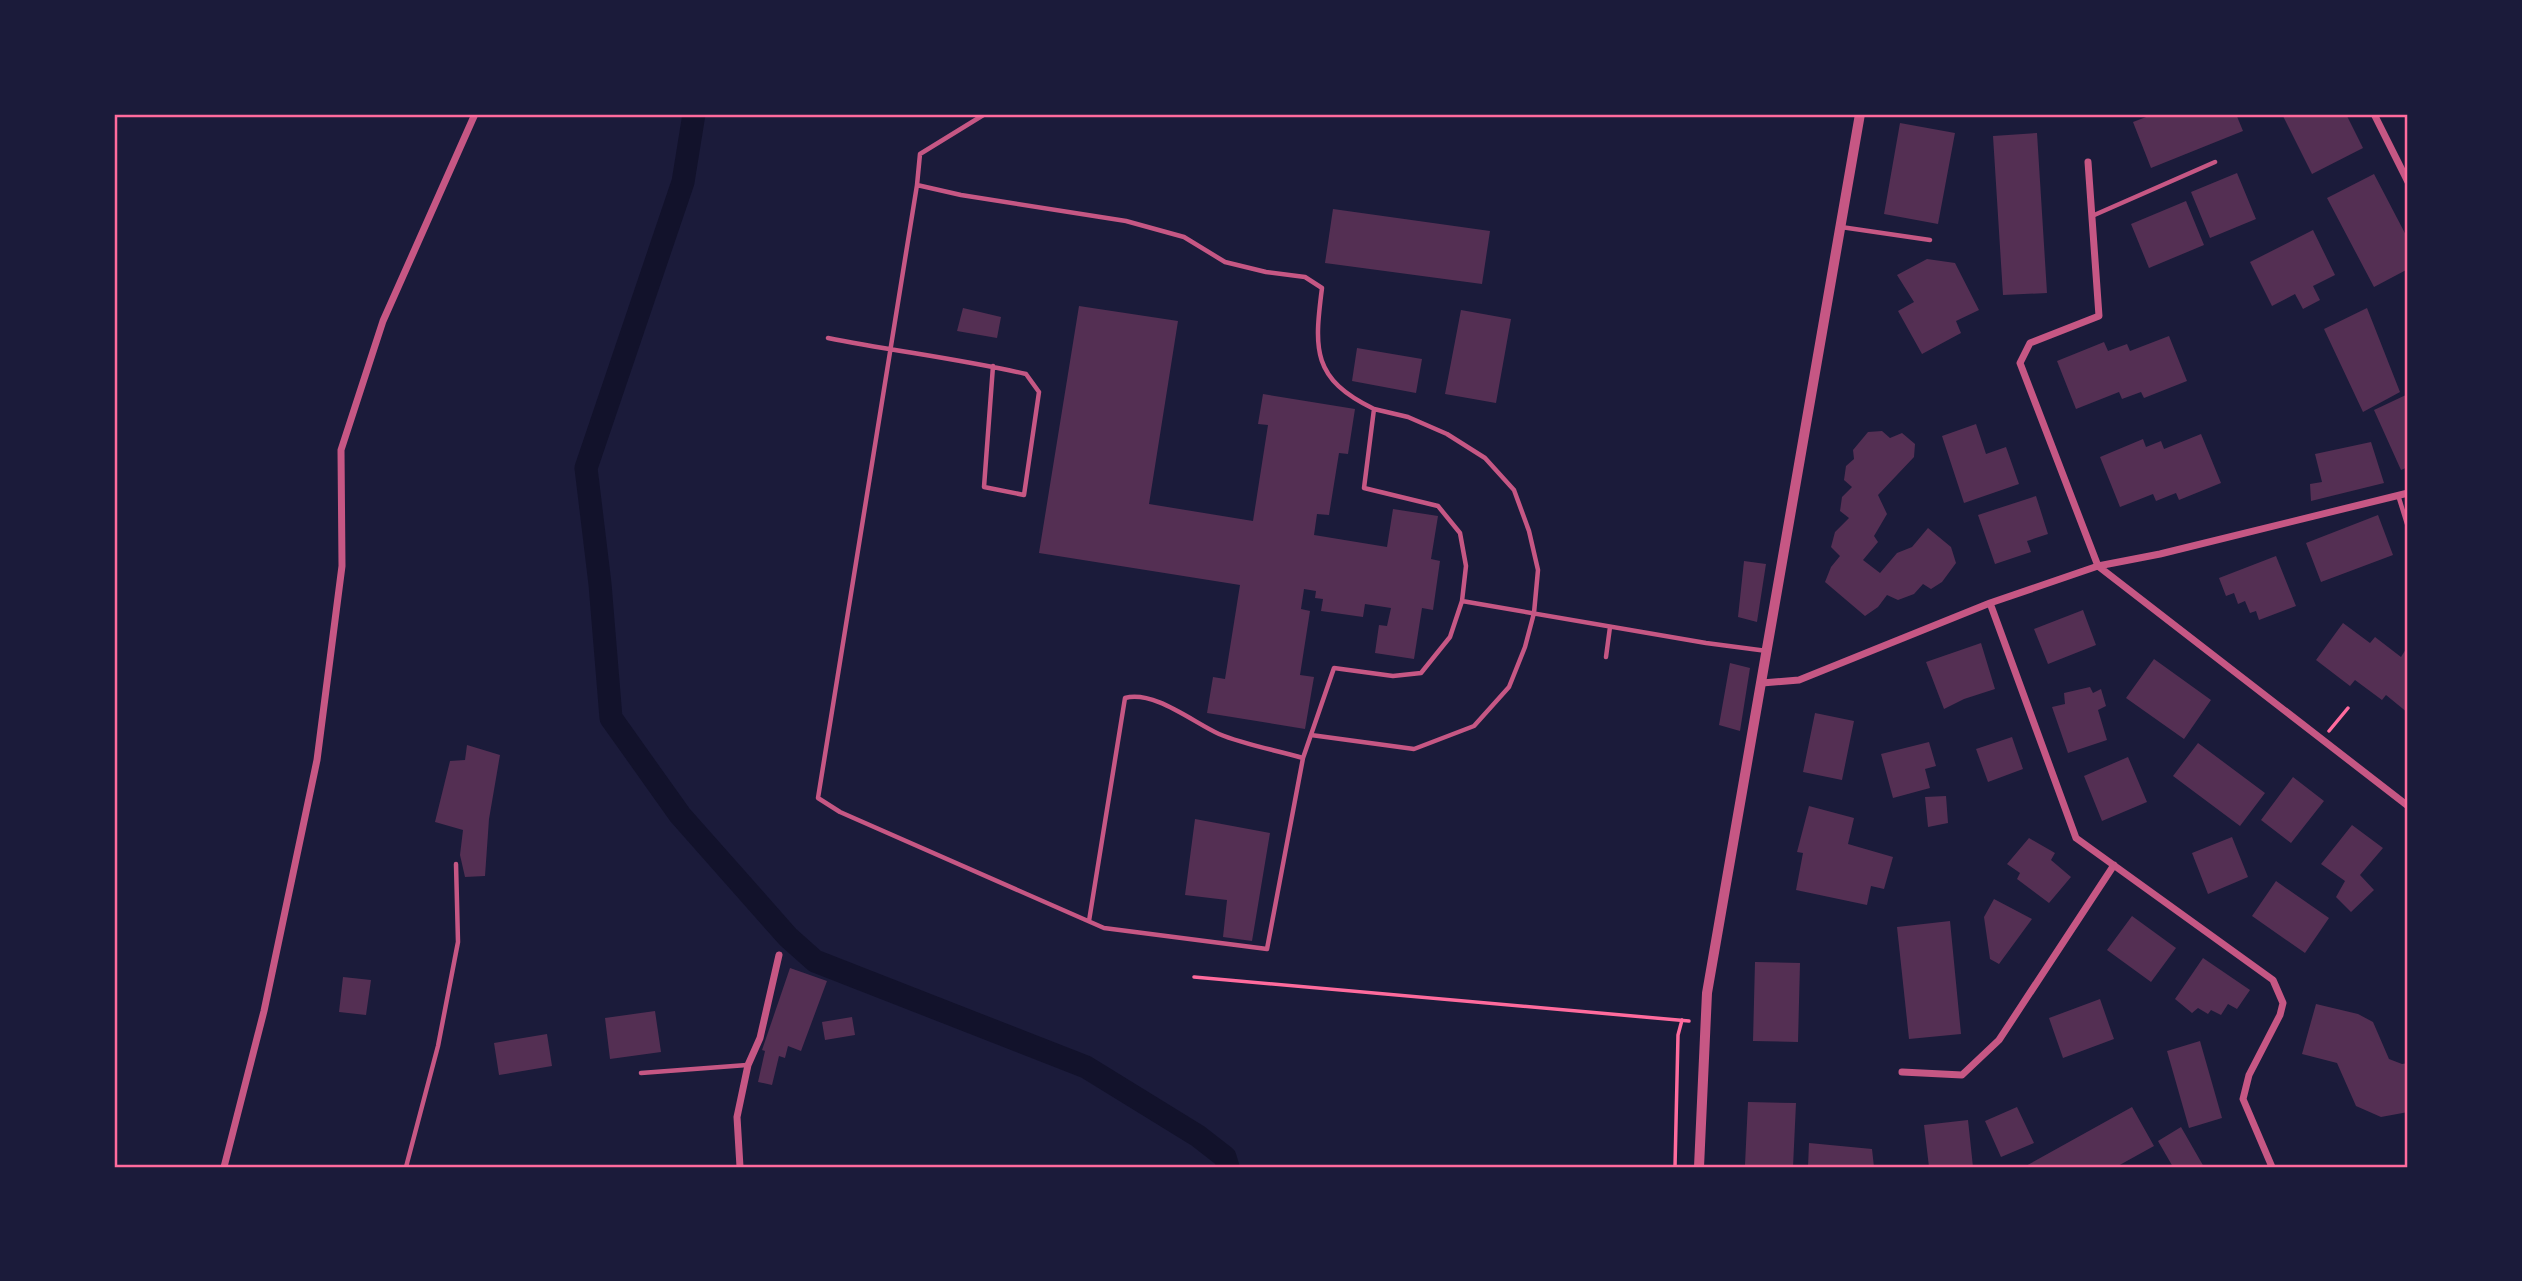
<svg xmlns="http://www.w3.org/2000/svg" width="2522" height="1281" viewBox="0 0 2522 1281" font-family="'Asap Condensed',sans-serif">
  <rect width="100%" height="100%" fill="#1b1b3a"/>
  <g fill="none" stroke-linecap="round" stroke-linejoin="round">
    <!-- canal -->
    <path stroke="#12122b" stroke-width="23" d="M694,114l-11,68 -97,286 14,116 11,134 69,97 108,122 27,24 271,106 112,69 27,21 3,10"/>
  </g>
  <!-- building -->
  <path fill="#542f53" d="M2154,114h82l7,17 -92,37 -18,-46z
    M2282,114h64l17,34 -51,26z
    M1900,123l55,10 -17,91 -54,-10z
    M2037,133l10,160 -44,2 -10,-159z
    M2237,173l19,46 -46,19 -19,-46z
    M2374,174l34,65v30l-34,18 -47,-89z
    M2186,201l18,44 -55,23 -18,-44z
    M1333,209l157,22 -8,53 -157,-21z
    M2313,230l22,45 -22,11 7,14 -17,9 -8,-15 -23,12 -22,-44z
    M1927,259l28,4 24,47 -23,11 5,12 -39,21 -24,-43 16,-9 -17,-27z
    M1079,306l99,15 -29,183 104,17 15,-96 -10,-1 5,-30 92,15 -7,45 -9,-1 -10,62 -12,-1 -3,21 73,12 6,-38 45,7 -7,43 9,2 -7,49 -11,-2 -8,51 -39,-6 4,-28 8,1 4,-18 -26,-4 -2,13 -42,-6 2,-12 -8,-1 1,-7 -12,-2 -3,20 9,2 -10,64 14,2 -9,52 -98,-16 6,-36 12,2 15,-94 -201,-32z
    M963,308l38,9 -4,21 -40,-7z
    M2367,308l33,84 -37,20 -39,-83z
    M1461,310l50,9 -15,84 -51,-9z
    M2169,336l18,45 -43,17 -3,-6 -19,7 -3,-7 -43,17 -19,-48 47,-19 4,9 19,-7 3,7z
    M1357,348l65,11 -6,34 -64,-12z
    M2408,394v73l-7,3 -27,-60z
    M1976,424l10,30 20,-7 13,37 -55,19 -22,-67z
    M1882,431l8,7 12,-5 13,11 -1,13 -36,38 9,19 -13,22 4,6 -15,18 17,13 17,-20 15,-6 16,-19 23,19 5,16 -14,19 -11,7 -8,-5 -9,10 -16,6 -11,-5 -9,12 -13,9 -40,-34 6,-15 9,-11 -9,-9 4,-15 14,-14 -9,-7 2,-14 10,-10 -8,-7 2,-14 8,-7 -1,-9 15,-18z
    M2201,434l20,49 -42,17 -3,-7 -20,8 -3,-7 -33,13 -20,-50 43,-18 3,8 15,-6 3,8z
    M2371,442l13,41 -73,18 -1,-17 12,-2 -7,-28z
    M2036,496l12,38 -21,7 4,11 -36,12 -17,-49z
    M2378,515l15,40 -72,27 -15,-39z
    M2276,556l20,50 -37,14 -3,-9 -6,2 -5,-12 -7,3 -4,-11 -8,3 -7,-18z
    M1744,561l22,3 -9,58 -19,-5z
    M2083,610l13,35 -48,19 -14,-35z
    M2343,623l27,20 5,-6 26,20 5,-8 2,2v62l-22,-18 -4,5 -27,-20 -5,6 -34,-26z
    M1981,643l14,46 -31,10 -20,10 -18,-47z
    M2154,659l57,41 -27,39 -58,-41z
    M1730,663l20,5 -10,63 -21,-6z
    M2090,687l3,6 8,-4 5,17 -8,4 9,30 -39,13 -16,-46 13,-3 -1,-11z
    M1815,713l39,8 -12,59 -39,-8z
    M2012,737l11,32 -35,13 -12,-33z
    M1929,742l7,24 -11,3 5,19 -37,10 -12,-44z
    M2198,743l67,50 -25,33 -67,-50z
    M467,745l33,10 -11,64 -4,57 -20,1 -5,-22 3,-25 -28,-8 15,-61 15,-1z
    M2128,757l19,45 -45,19 -18,-45z
    M2293,777l31,24 -33,42 -30,-23z
    M1946,796l2,27 -20,4 -3,-30z
    M1809,806l45,12 -6,26 45,13 -9,32 -13,-3 -4,19 -71,-15 7,-37 -6,-1z
    M1195,819l75,14 -18,108 -29,-4 4,-37 -42,-5z
    M2352,825l31,23 -23,27 14,15 -23,22 -15,-15 9,-16 -24,-17z
    M2232,837l16,40 -40,17 -16,-41z
    M2029,838l26,15 -4,7 20,17 -22,26 -32,-24 3,-6 -13,-9z
    M2276,881l53,37 -24,35 -53,-37z
    M1994,899l38,20 -33,45 -9,-5 -6,-42z
    M2132,916l44,32 -25,34 -44,-32z
    M1950,921l11,113 -52,5 -12,-112z
    M2203,958l47,32 -13,19 -9,-5 -7,11 -10,-5 -3,4 -10,-6 -6,5 -17,-14z
    M1755,962l45,1 -2,79 -45,-1z
    M790,968l37,13 -26,70 -13,-5 -3,12 -6,-2 -7,29 -14,-3 7,-31 -3,-1z
    M343,977l28,3 -5,35 -27,-3z
    M2100,999l14,40 -51,19 -14,-40z
    M2316,1004l42,10 15,8 16,37 13,5 6,-1v49l-27,5 -25,-11 -19,-43 -35,-9z
    M655,1011l6,41 -51,7 -5,-41z
    M852,1017l3,18 -30,5 -3,-18z
    M547,1034l5,32 -53,9 -5,-32z
    M2200,1041l22,77 -33,10 -22,-77z
    M1748,1102l48,1 -3,64 -48,-2z
    M2017,1107l17,36 -33,14 -16,-36z
    M2132,1107l22,39 -38,21h-92z
    M1968,1120l5,47h-44l-5,-42z
    M2181,1127l23,40h-31l-15,-26z
    M1809,1143l63,6 2,18h-66z"/>
  <g fill="none" stroke-linecap="round" stroke-linejoin="round">
    <!-- path -->
    <path stroke="#ff6b9d" stroke-width="3.5" d="M2329,731l19,-23
      M1194,977l495,44
      M1675,1167l3,-132 4,-15"/>
    <!-- service -->
    <path stroke="#c65784" stroke-width="4.5" d="M985,114l-65,40 -3,31 44,10 165,26 58,16 41,25 41,10 39,5 17,11c-8,62 -10,91 52,121l-10,79 74,18 22,27 6,33 -4,35 244,42 61,8
      M917,185l-99,613 22,14 264,116 163,21 36,-191c-27,-8 -58,-13 -84,-24 -25,-11 -65,-44 -94,-36l-36,223
      M2092,216l123,-54
      M1841,227l89,13
      M828,338c65,13 132,21 198,36l13,18 -15,103 -40,-8 9,-121
      M2398,495l10,32
      M1606,657l4,-30
      M1311,735l103,14 60,-23 35,-39 16,-40 9,-34 4,-43 -9,-39 -15,-41 -29,-32 -38,-24 -39,-17 -34,-8
      M1303,758l31,-90 59,8 28,-3 29,-36 12,-36
      M641,1073l106,-8
      M406,1167l32,-121 20,-104 -2,-78"/>
    <!-- minor -->
    <path stroke="#c65784" stroke-width="7" d="M2374,114l34,68
      M2088,162l11,154 -69,27 -10,20 78,203 310,240
      M1990,603l86,235 197,142 10,23 -3,12 -31,60 -6,24 29,68
      M1762,683l37,-3 191,-77 108,-37 62,-12 248,-61
      M1902,1072l60,3 37,-35 115,-175
      M224,1167l40,-156 53,-251 25,-194 -1,-116 42,-129 92,-207
      M740,1167l-3,-50 11,-52 12,-27 19,-83"/>
    <!-- tertiary -->
    <path stroke="#c65784" stroke-width="10" d="M1699,1167l8,-174 153,-879"/>
  </g>
  <!-- border -->
  <rect width="2522" height="1281" fill="none" stroke="#1b1b3a" stroke-width="231"/>
  <rect x="116" y="116" width="2290" height="1050" fill="none" stroke="#ff6b9d" stroke-width="2.5"/>
</svg>
